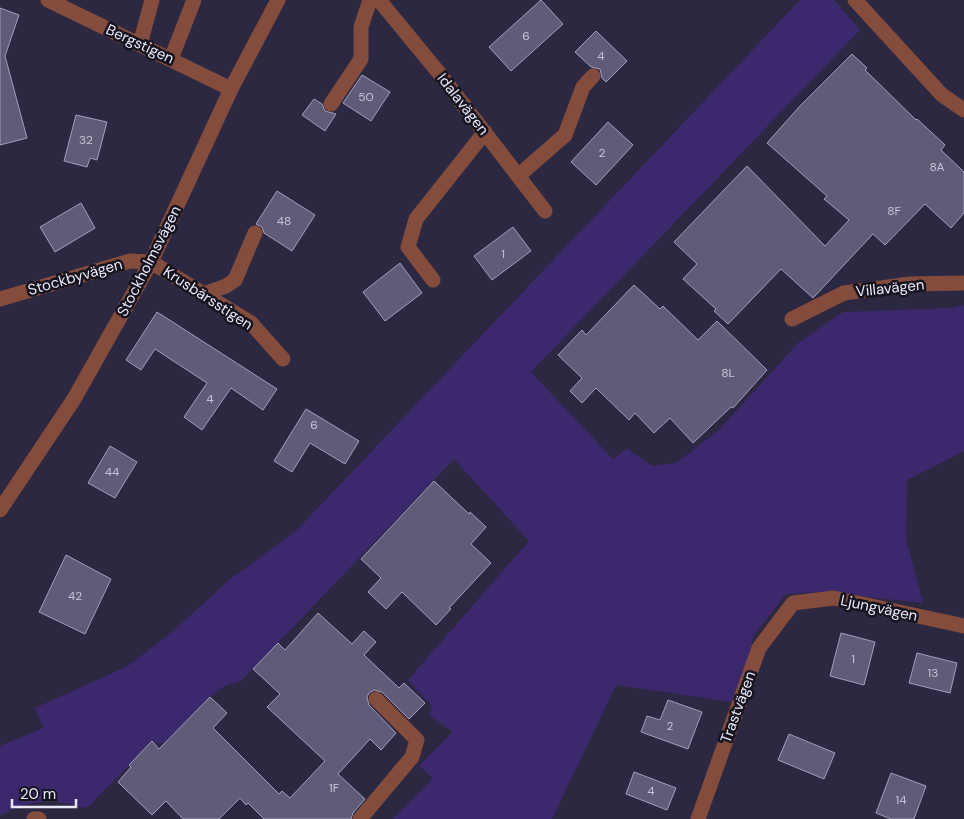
<svg xmlns="http://www.w3.org/2000/svg" width="964" height="819" viewBox="0 0 964 819" font-family="'DM Sans',sans-serif">
  <rect width="100%" height="100%" fill="#2d2841"/>
  <!-- green -->
  <path fill="#3c286d" d="M800,0h34l26,30 -329,342 82,87 14,-11 25,18 24,-3 43,-33 79,-87 45,-31 109,-4 12,-3v146l-57,29 -1,59 17,64 -101,-11 -36,2 -33,42 -7,49 -14,17 -116,-17 -64,134h-159l40,-41 -14,-12 34,-34 -24,-17 3,-9 -24,-26 121,-139 -75,-82 -201,210 -12,12 -17,5 -14,11 -46,47 -12,-2 -65,66 -37,-8 -29,6 -21,9v-69l43,-18 -8,-20 93,-42 43,-33 58,-53 67,-49z"/>
  <!-- building -->
  <path fill="#605b77" stroke="#a39ebe" d="M541,0l22,24 -52,47 -22,-24z
    M0,8l19,7 -14,41 22,82 -27,7z
    M596,31l31,30 -21,21 -4,-4 -2,-9 -9,-2 -16,-15z
    M852,54l15,14 -2,2 51,50 1,-1 28,26 -4,5 23,22v41l-13,15 -26,-24 -40,41 -12,-11 -60,64 -32,-29 -53,55 -14,-13 2,-2 -33,-30 14,-15 -23,-22 73,-76 78,80 24,-26 -25,-21 3,-3 -60,-53 33,-37z
    M362,75l28,17 -19,29 -28,-18z
    M314,99l8,5 3,7 11,3 -11,17 -23,-16z
    M76,115l31,7 -10,38 -7,-2 -3,9 -23,-6z
    M608,122l25,23 -37,40 -25,-23z
    M277,191l38,24 -23,36 -28,-18 -2,-6 -6,-3z
    M81,203l14,25 -40,24 -15,-25z
    M513,227l18,24 -39,29 -18,-24z
    M400,263l22,30 -37,28 -22,-29z
    M634,285l26,24 3,-3 35,34 19,-19 50,49 -34,38 -2,-1 -38,36 -23,-25 -16,15 -19,-20 -6,7 -33,-32 -14,15 -12,-12 12,-13 -24,-23 24,-25 4,5z
    M157,312l120,77 -14,21 -32,-22 -29,42 -18,-13 23,-34 -52,-34 -14,21 -15,-10z
    M306,409l53,32 -14,23 -35,-21 -18,29 -18,-11z
    M110,446l27,16 -22,36 -27,-15z
    M434,481l35,33 1,-2 16,15 -15,17 20,19 -42,45 2,1 -15,16 -34,-33 -16,17 -18,-17 13,-14 -20,-19z
    M66,555l45,24 -26,55 -46,-22z
    M318,613l34,31 12,-13 12,11 -12,13 35,33 5,-5 21,20 -16,16 -27,-27 -8,-2 -5,3 -2,4 2,8 27,28 -15,17 -11,-11 -32,35 27,25 -12,14 -2,6h-87l-16,-16 -2,2 -6,-7 -21,21h-36l-17,-18 -14,14 -34,-33 13,-15 -2,-2 23,-24 7,8 51,-52 17,16 -14,15 66,66 3,-3 8,7 35,-37 -58,-54 13,-13 -27,-25 25,-26 7,7z
    M841,633l34,9 -11,43 -34,-9z
    M917,653l40,10 -7,30 -41,-10z
    M668,700l34,12 -14,37 -47,-17 6,-16 13,4z
    M789,734l46,19 -11,26 -46,-19z
    M634,772l42,16 -9,22 -41,-16z
    M891,773l35,13 -12,33h-23l-15,-6z"/>
  <g fill="none" stroke-linecap="round" stroke-linejoin="round">
    <!-- minor -->
    <path stroke="#844c3c" stroke-width="15" d="M48,0l183,89
      M379,0l60,73 106,138
      M855,0l87,95 22,15
      M140,44l12,-44
      M171,59l23,-59
      M331,104l30,-45v-32l9,-27
      M518,176l47,-41 18,-48 10,-11
      M433,280l-25,-33 8,-28 69,-87
      M204,294l22,-8 9,-6 20,-47
      M0,299l130,-38 21,1 100,61 32,36
      M792,319l52,-26 66,-9 54,-1
      M0,510l74,-111 77,-137 80,-173 47,-89
      M34,819h5
      M360,819l52,-62 5,-17 -41,-41
      M698,819l61,-171 34,-45 41,-5 130,28"/>
  </g>
  <g text-anchor="middle" stroke-width="5" stroke-linejoin="round" paint-order="stroke">
    <!-- number labels -->
    <g font-size="12" fill="#c8c4d8">
      <text x="526" y="40">6</text>
      <text x="601" y="60">4</text>
      <text x="366" y="101">50</text>
      <text x="86" y="144">32</text>
      <text x="602" y="157">2</text>
      <text x="937" y="171">8A</text>
      <text x="894" y="215">8F</text>
      <text x="284" y="225">48</text>
      <text x="503" y="258">1</text>
      <text x="728" y="377">8L</text>
      <text x="210" y="403">4</text>
      <text x="314" y="429">6</text>
      <text x="112" y="476">44</text>
      <text x="75" y="600">42</text>
      <text x="853" y="663">1</text>
      <text x="933" y="677">13</text>
      <text x="670" y="730">2</text>
      <text x="334" y="792">1F</text>
      <text x="651" y="795">4</text>
      <text x="901" y="804">14</text>
    </g>
    <!-- street labels -->
    <g font-size="15" fill="#eae7f8" stroke="#15131e">
      <text transform="translate(140 44) rotate(25)" y="5">Bergstigen</text>
      <text transform="translate(463 104) rotate(52)" y="5">Idalavägen</text>
      <text transform="translate(149 261) rotate(-63)" y="5">Stockholmsvägen</text>
      <text transform="translate(75 277) rotate(-16)" y="5">Stockbyvägen</text>
      <text transform="translate(890 288) rotate(-6)" y="5">Villavägen</text>
      <text transform="translate(208 298) rotate(33)" y="5">Krusbärsstigen</text>
      <text transform="translate(879 608) rotate(12)" y="5">Ljungvägen</text>
      <text transform="translate(738 707) rotate(-70)" y="5">Trastvägen</text>
    </g>
  </g>
  <!-- scale -->
  <path d="M12 799v8h64v-8" fill="none" stroke="#eae7f8" stroke-width="2.5"/>
  <text x="20" y="799" font-size="15" fill="#eae7f8" stroke="#15131e" stroke-width="4" paint-order="stroke">20 m</text>
</svg>
